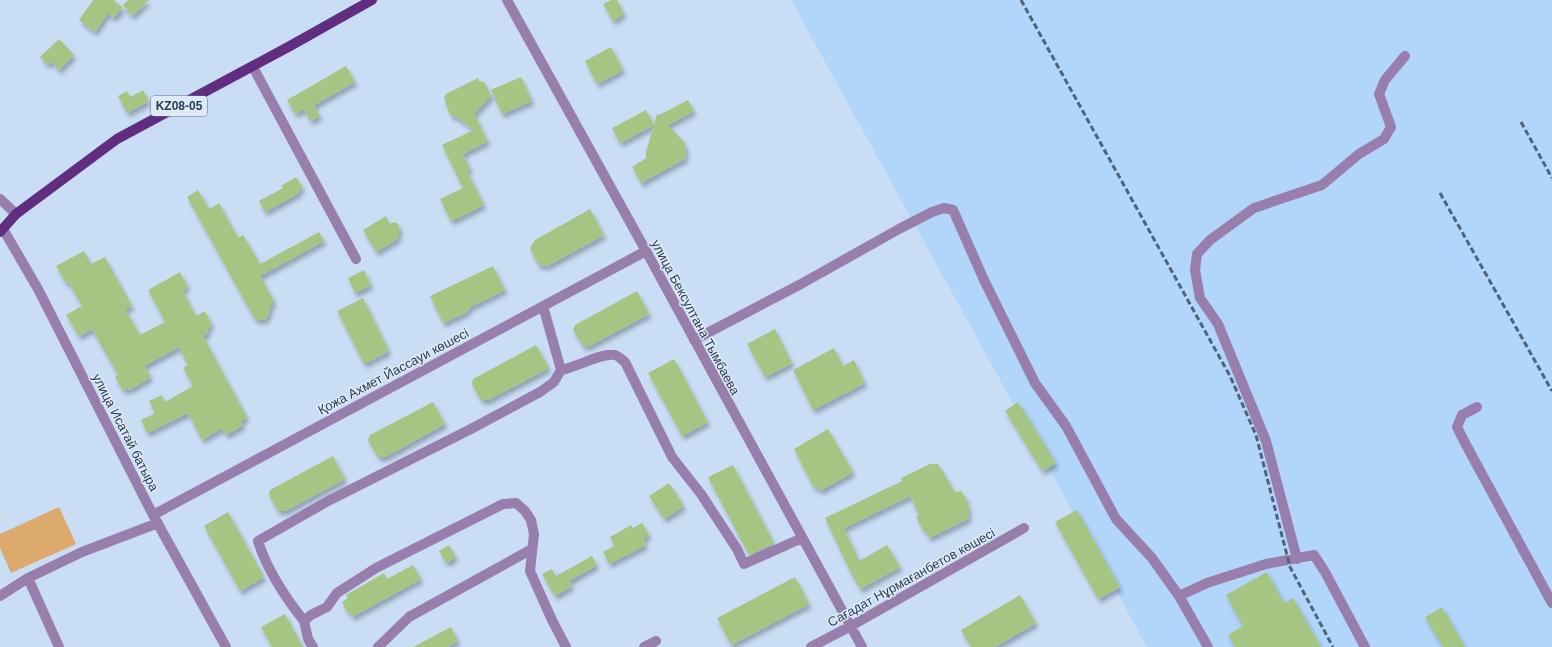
<svg xmlns="http://www.w3.org/2000/svg" width="1552" height="647" viewBox="0 0 1552 647" font-family="Arial,sans-serif">
  <defs>
    <filter id="shadow"><feDropShadow dx="2.5" dy="4.5" stdDeviation="2" flood-color="#0004"/></filter>
  </defs>
  <rect width="100%" height="100%" fill="#c9def5"/>
  <!-- built -->
  <path fill="#b2d5fa" d="M791,0h761v647h-405z"/>
  <!-- green -->
  <path fill="#ddaa6d" d="M59,507l17,37 -65,29 -11,-25v-14z"/>
  <!-- building -->
  <path fill="#a5c683" filter="url(#shadow)" d="M93,0h21l9,8 -10,10 -5,-5 -13,19 -16,-12z
    M128,0h21l-17,16 -9,-11z
    M611,0h6l7,14 -11,7 -10,-17z
    M59,39l15,16 -15,15 -8,-9 -3,4 -8,-8z
    M611,47l12,23 -26,14 -12,-23z
    M346,66l9,16 -41,23 6,11 -10,5 -6,-12 -9,5 -8,-14z
    M521,77l11,24 -30,13 -11,-24z
    M478,78l1,3 5,1 7,14 -17,18 14,27 -25,13 7,15 -3,2 17,34 -33,16 -11,-22 23,-11 -21,-43 32,-15 -17,-13 -7,-2 -6,-17 2,-4z
    M143,90l6,11 -22,12 -9,-17 9,-5 3,6z
    M688,100l6,11 -26,14 17,18 1,15 -45,25 -9,-16 14,-9v-6l11,-38 2,1z
    M646,110l8,15 -34,18 -8,-15z
    M296,177l7,11 -5,3 1,2 -34,19 -6,-11 24,-13 -2,-2z
    M198,190l11,19 10,-6 19,35 5,-3 17,29 59,-32 5,9 -64,35 14,25 -3,5 -3,10 -2,3 -8,1 -4,-2 -67,-121z
    M590,209l14,26 -57,31 -9,-1 -8,-17 5,-8z
    M386,216l4,8 5,-2 4,3 1,7 -3,3 2,3 -23,14 -13,-22z
    M84,251l7,13 14,-7 27,49 -7,3 15,26 25,-13 -17,-32 32,-18 8,15 -6,3 14,26 9,-5 7,14 -5,4 2,3 -6,4 44,81 -6,4 2,4 -17,10 -4,-7 -20,12 -14,-27 -41,20 -6,-13 14,-7 -6,-12 13,-6 3,7 28,-16 -10,-18 5,-3 -9,-18 -35,19 7,11 -22,13 -1,-2 -5,3 -8,-14 3,-2 -26,-46 -13,7 -13,-21 16,-9 -13,-23 -4,-1 -9,-16z
    M493,266l12,24 -35,17 -3,5 -24,11 -13,-27z
    M364,270l7,15 -16,8 -7,-15z
    M637,291l12,23 -60,32h-6l-10,-16 2,-5z
    M363,298l26,53 -25,13 -27,-53z
    M775,329l17,34 -27,14 -18,-33z
    M536,345l13,23 -61,32h-7l-9,-16 1,-5z
    M834,348l9,18 11,-6 11,23 -52,27 -20,-40z
    M674,359l34,63 -26,14 -34,-63z
    M433,402l12,22 -60,33h-7l-10,-17 2,-5z
    M1018,402l38,61 -14,8 -37,-60z
    M828,429l25,43 -33,19 -3,-4 -3,1 -20,-39z
    M333,456l12,23 -60,32h-7l-9,-16 1,-5z
    M930,464h8l17,28 6,-1 5,7 3,13 -1,8 -39,19 -4,-8 -2,1 -7,-15 3,-1 -9,-19 -66,32 15,33 28,-16 13,22 -40,22 -12,-22 -23,-49 77,-37 -1,-3z
    M733,465l41,78 -25,12 -41,-78z
    M669,483l15,23 -20,13 -15,-23z
    M1077,510l43,77 -22,12 -43,-77z
    M228,512l36,65 -24,14 -36,-65z
    M642,523l7,12 -6,4 3,6 -37,19 -6,-12 11,-6 -4,-9 21,-12 2,3z
    M449,545l7,12 -10,6 -7,-12z
    M592,556l5,9 -28,16 3,5 -17,10 -13,-22 10,-5 4,7z
    M413,565l8,14 -69,38 -3,-6 -2,1 -5,-10 6,-4 -2,-3 38,-22 3,6z
    M1267,572l17,31 9,-5 28,49h-86l-7,-12 15,-9 -17,-31z
    M795,577l14,27 -78,41 -14,-27z
    M1020,595l16,28 -41,24h-24l-10,-17z
    M1442,607l23,40h-22l-18,-30z
    M285,614l18,33h-31l-11,-20z
    M451,627l7,14 -11,6h-34z"/>
  <g fill="none" stroke-linecap="round" stroke-linejoin="round">
    <!-- minor -->
    <path stroke="#987ead" stroke-width="10" d="M507,0l139,251 216,396
      M253,67l103,192
      M0,199l16,15
      M3,229l35,60 115,226 73,132
      M543,306l18,64c14,-2 41,-18 54,-15 4,1 7,5 10,7l47,95 29,37 36,55 7,15 58,-26
      M694,340l107,-56 98,-55 33,-17 12,-4 9,2 31,70 51,103 31,43 50,93 36,39 27,38 29,51
      M1477,407l-15,8 -5,12 8,16 87,160
      M153,515l493,-264
      M1297,559l-31,-118 -48,-117 -18,-26 -5,-28 2,-16 13,-14 44,-32 68,-23 37,-31 25,-15 7,-12 -12,-33 6,-14 20,-24
      M28,578l31,69
      M0,596l28,-18 54,-26 76,-29
      M1179,596l28,-13 59,-19 48,-9 11,17 40,75
      M304,621c-19,-24 -37,-51 -46,-80l70,-40 141,-71 71,-38 14,-10 7,-12
      M313,647l-5,-8 -4,-18 7,-6 16,-8 10,-14 39,-25 127,-64 13,-1 9,8 6,9 3,14 -4,37 22,49 14,27
      M378,647l31,-30 123,-68
      M644,647l12,-6
      M811,647l40,-21 173,-98"/>
    <!-- major -->
    <path stroke="#602d81" stroke-width="10" d="M0,232l16,-18 101,-75 173,-93 82,-46"/>
    <!-- rail -->
    <path stroke="#4e647a" stroke-width="3" stroke-dasharray="6 3" stroke-linecap="butt" d="M1021,0l209,376 26,59 34,132 43,80
      M1521,122l31,56
      M1440,193l112,198"/>
  </g>
  <g text-anchor="middle" stroke-width="3" stroke-linejoin="round" paint-order="stroke">
    <!-- shield labels -->
    <rect fill="#dfeaf5" stroke="#5e7184" stroke-width="1" x="151" y="96" width="56" height="20" rx="3"/>
    <g font-size="12" font-weight="bold" fill="#273d53">
      <text x="179" y="110">KZ08-05</text>
    </g>
    <!-- street labels -->
    <g font-size="13" fill="#273d53" stroke="#dfeaf5">
      <text transform="translate(696 317) rotate(62)" y="5">улица Бексултана Тымбаева</text>
      <text transform="translate(393 371) rotate(-28)" y="5">Қожа Ахмет Йассауи көшесі</text>
      <text transform="translate(126 432) rotate(63)" y="5">улица Исатай батыра</text>
      <text transform="translate(911 577) rotate(-29)" y="5">Сағадат Нұрмағанбетов көшесі</text>
    </g>
  </g>
</svg>
